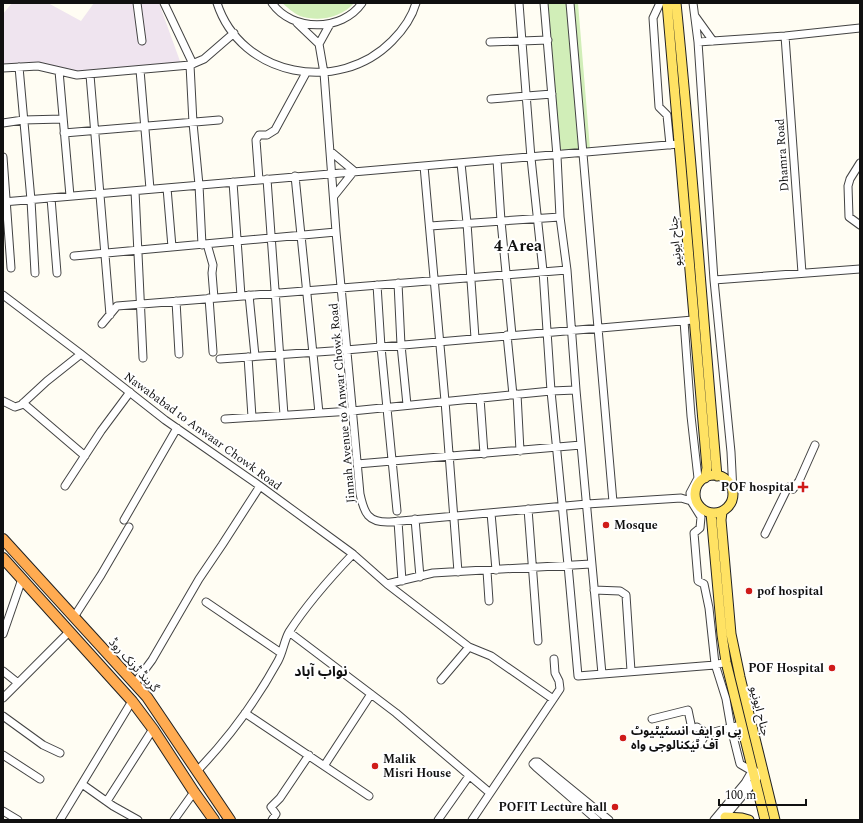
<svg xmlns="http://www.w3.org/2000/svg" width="863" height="823" viewBox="0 0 863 823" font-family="Spectral,'Noto Sans Arabic',serif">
  <rect width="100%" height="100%" fill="#fffdf3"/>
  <!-- industrial -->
  <path fill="#efe4ef" d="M12,3h36l33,18 13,-18h65l22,61 -107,9 -32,-9 -39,2v-52z"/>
  <!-- green -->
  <path fill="#d1eeb8" d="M282,3h72c-13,15 -35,19 -54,13 -7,-3 -13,-9 -18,-13z
    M548,3h30l12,146 -26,3 -5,-5z"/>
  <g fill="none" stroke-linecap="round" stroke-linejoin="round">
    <defs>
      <path id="minor" d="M137,3l5,38
        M164,3l29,61
        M217,3c24,74 122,92 175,38 10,-10 20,-24 24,-38
        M272,3c20,29 70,29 90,0
        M519,3l12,155 12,113 8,120 17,174 10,111 137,-11 11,-3
        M544,3l13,153 3,61 7,53 9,120 26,284
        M570,3l43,499
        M660,3l-7,15 6,89 8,8 3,30
        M693,3l5,39 16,238 17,172 2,40
        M695,16l18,25
        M297,23l22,21
        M785,36l17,237
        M490,42l58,-2
        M698,42l87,-6 75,-8
        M319,44l5,29 12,159 24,262c4,19 8,29 30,28l197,-18 94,-6 10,3 10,6
        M319,44l11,-20
        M190,65l3,58 6,62 3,60
        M19,67l12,133 4,73
        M3,68l35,-2 39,9 113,-10 14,-6 30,-26
        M140,70l10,119
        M59,71l11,125
        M90,75l20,240
        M491,99l61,-5
        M3,123l20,-3 40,-1
        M64,133l155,-13
        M330,151l24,20 -20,25
        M3,157l8,111
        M497,160l4,61 11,114
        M461,163l6,60 8,115
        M860,163l-10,16 -2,7 1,31 11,8
        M424,166l21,235 13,171
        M295,176l24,237
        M267,179l17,236
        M259,180l-3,-40 3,-5h8l8,-5 31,-57
        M233,182l8,114
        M167,188l5,59
        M135,191l8,167
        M51,198l6,75
        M3,202l676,-58
        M430,226l130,-9
        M207,244l6,21 -1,8 2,25
        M74,256l262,-24
        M714,280l146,-11
        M398,283l3,62 6,60
        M377,285l4,62 16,164
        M3,295l78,59 84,66 95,66 93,68
        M249,295l6,61
        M209,298l4,54
        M176,301l3,53
        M684,321l7,95 7,62 -8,15 1,8 10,16 -1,11 -6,5 4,48 6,3 5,24 6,56 11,35 5,29 9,36 12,7h3
        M102,324l15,-18 450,-36
        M507,335l6,60
        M248,357l4,60
        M220,359l126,-9 347,-30
        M517,394l3,57
        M480,398l4,56
        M3,401l12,6 6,-2 26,-24 34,-27
        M23,403l62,53
        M225,419l127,-8 199,-20 25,-1
        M357,464l224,-19
        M65,486l36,-55 29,-39
        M528,509l10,132
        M491,513l5,57
        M415,519l5,58
        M124,520l53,-92
        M398,521l4,60
        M765,534l22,-45 2,-2 4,2 6,-8 16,-36
        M487,571l2,30
        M387,584l82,63 22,9 62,43
        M594,590l26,1 6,4 5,76
        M206,602l75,51
        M74,617l27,-42 28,-48
        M289,632l107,81 94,80
        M3,634l19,-55
        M3,671l15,12
        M441,680l28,-33
        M135,683l17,-23 47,-81 23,-34 38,-59
        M3,698l67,-67
        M245,713l124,83
        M3,716l40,29 17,8
        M652,719l36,-9 4,19 5,-2 5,3 4,4 35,-9
        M696,745l4,-1 6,-10
        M3,755l37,24
        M324,766l47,-72
        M197,771c32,-33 59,-70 81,-110 5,-9 6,-20 11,-29 18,-28 41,-54 64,-78l34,30 46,-11 158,-9
        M82,784l31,22 25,14
        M107,801l46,-72
        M3,811l15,9
        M60,820l72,-119
        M174,820l20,-28
        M272,820l4,-6 -5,-7 9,-9 29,-43
        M438,820l31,-44
        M472,820l88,-131 -1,-8 -4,-8 -1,-14
        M597,820l-61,-53 -3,-3 2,-2h3l71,58
        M714,820l31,-37 7,-12
        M722,820l33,-39 8,-12"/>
      <path id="major" d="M667,3l40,465 -2,10
        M676,3c16,157 27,315 41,473
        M695 494a19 19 0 1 1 38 0a19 19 0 1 1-38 0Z
        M722,512l-1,8 10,114 9,43 35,143
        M711,513l11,122 4,27 39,158
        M725,817l17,1 7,2"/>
      <path id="highway" d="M3,539l144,158 83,123
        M3,558l129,143 21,28 41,63 20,28"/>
    </defs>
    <!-- minor casing -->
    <use href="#minor" stroke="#434343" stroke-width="9"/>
    <!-- major casing -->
    <use href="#major" stroke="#212121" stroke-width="11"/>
    <!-- highway casing -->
    <use href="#highway" stroke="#212121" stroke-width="12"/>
    <!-- minor -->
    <use href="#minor" stroke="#fff" stroke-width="7"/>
    <!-- major -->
    <use href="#major" stroke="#ffe263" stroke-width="9"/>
    <!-- highway -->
    <use href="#highway" stroke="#ffab51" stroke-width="10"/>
  </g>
  <!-- markers -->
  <g fill="#cf1b19" stroke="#fff" stroke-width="1.5">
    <path d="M801 481h4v4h4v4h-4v4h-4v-4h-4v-4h4z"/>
    <circle cx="606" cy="525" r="4"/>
    <circle cx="749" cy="591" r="4"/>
    <circle cx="832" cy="668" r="4"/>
    <circle cx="623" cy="738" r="4"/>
    <circle cx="375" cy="766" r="4"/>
    <circle cx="615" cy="807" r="4"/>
  </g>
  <g text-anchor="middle" stroke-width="4" stroke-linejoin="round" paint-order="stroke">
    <!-- street labels -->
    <g font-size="12" fill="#101010" stroke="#fff">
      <text transform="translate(782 155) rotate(-94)" y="4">Dhamra Road</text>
      <text transform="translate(675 241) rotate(-95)" y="4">جناح ایونیو</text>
      <text transform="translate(342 403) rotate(-95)" y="4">Jinnah Avenue to Anwar Chowk Road</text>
      <text transform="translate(203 431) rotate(36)" y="4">Nawababad to Anwaar Chowk Road</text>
      <text transform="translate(134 665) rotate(48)" y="4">گرینڈ ٹرنک روڈ</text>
      <text transform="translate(760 711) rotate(76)" y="4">جناح ایونیو</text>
    </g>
    <!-- poi labels -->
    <g font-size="12" font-weight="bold" fill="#101010" stroke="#fff" text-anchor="start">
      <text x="794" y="491" text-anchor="end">POF hospital</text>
      <text x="614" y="529">Mosque</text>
      <text x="757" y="595">pof hospital</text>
      <text x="824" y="672" text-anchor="end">POF Hospital</text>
      <text x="631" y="735">پی او ایف انسٹیٹیوٹ<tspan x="631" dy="14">آف ٹیکنالوجی واہ</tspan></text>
      <text x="383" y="763">Malik<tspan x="383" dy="14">Misri House</tspan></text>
      <text x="607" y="811" text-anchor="end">POFIT Lecture hall</text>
    </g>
    <!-- quarter labels -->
    <g font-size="14" font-weight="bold" fill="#101010" stroke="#fff">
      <text x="321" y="676">نواب آباد</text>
    </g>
    <!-- district labels -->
    <g font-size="16" font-weight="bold" fill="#101010" stroke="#fff">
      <text x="518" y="251">4 Area</text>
    </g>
  </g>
  <!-- border -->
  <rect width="863" height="823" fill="none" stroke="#101010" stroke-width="8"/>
  <!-- scale -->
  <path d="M719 799v6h87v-6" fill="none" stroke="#101010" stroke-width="2"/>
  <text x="725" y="799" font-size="12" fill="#101010" stroke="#ffffff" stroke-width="3" paint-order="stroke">100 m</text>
</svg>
